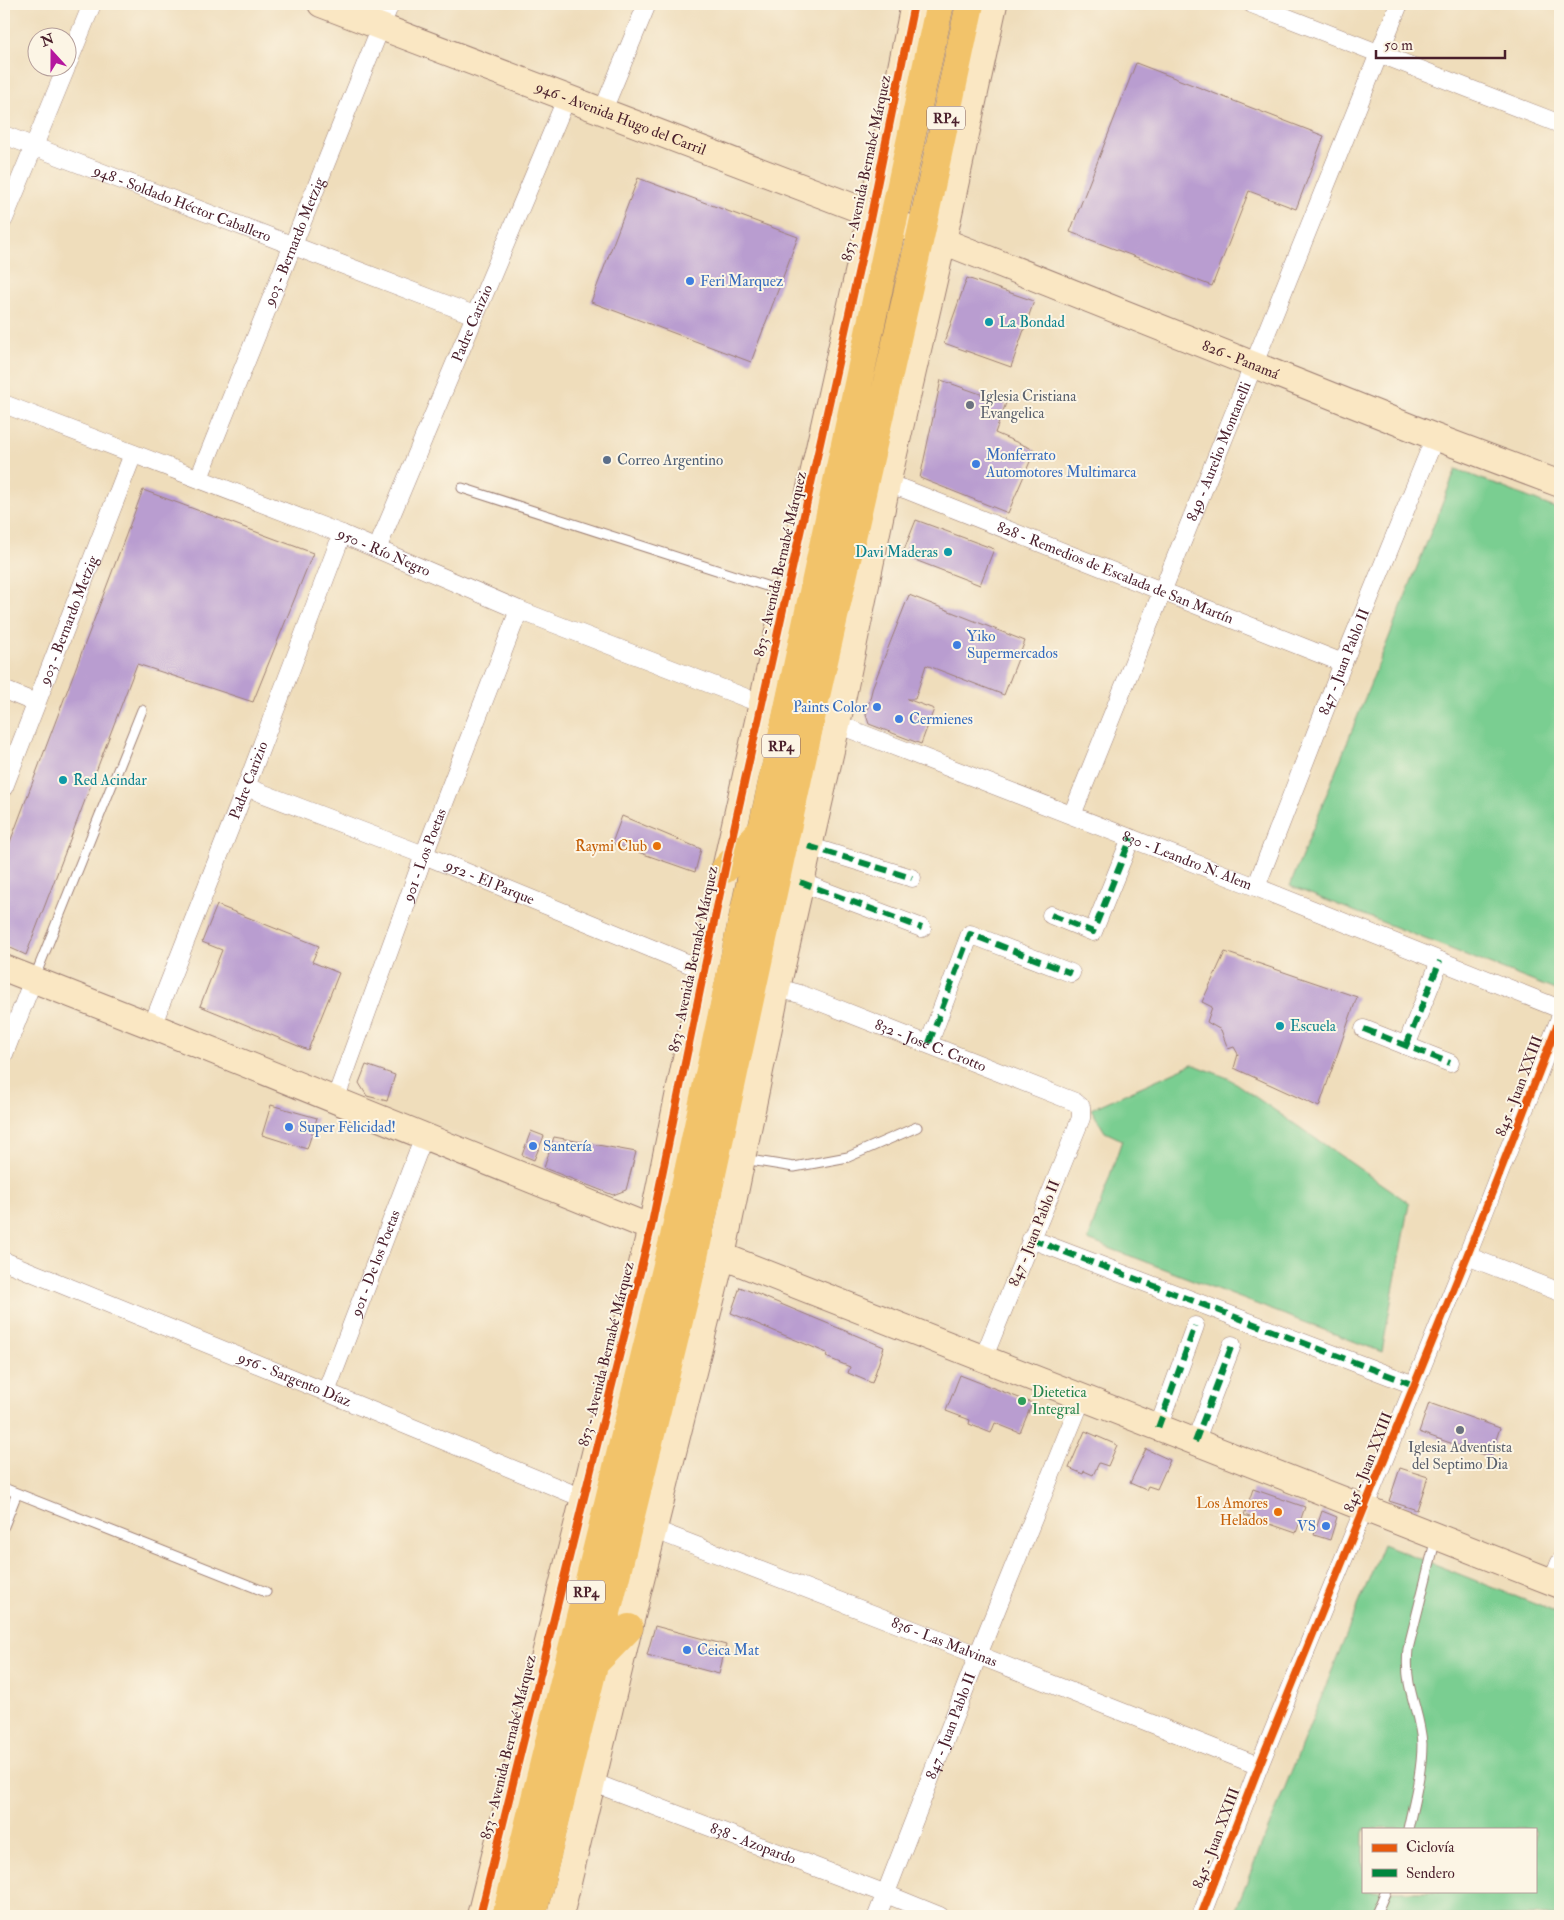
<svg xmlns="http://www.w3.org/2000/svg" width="1564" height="1920" viewBox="0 0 1564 1920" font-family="'IM FELL Double Pica',serif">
  <rect width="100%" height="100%" fill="#fcf5e5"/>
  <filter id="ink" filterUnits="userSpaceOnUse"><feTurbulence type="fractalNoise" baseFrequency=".02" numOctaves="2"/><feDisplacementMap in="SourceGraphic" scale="10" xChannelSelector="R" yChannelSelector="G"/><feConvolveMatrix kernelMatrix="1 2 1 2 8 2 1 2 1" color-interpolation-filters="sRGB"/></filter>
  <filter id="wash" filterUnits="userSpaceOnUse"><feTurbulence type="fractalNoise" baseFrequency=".0096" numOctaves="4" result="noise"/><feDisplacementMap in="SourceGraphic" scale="20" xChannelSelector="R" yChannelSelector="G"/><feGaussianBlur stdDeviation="1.12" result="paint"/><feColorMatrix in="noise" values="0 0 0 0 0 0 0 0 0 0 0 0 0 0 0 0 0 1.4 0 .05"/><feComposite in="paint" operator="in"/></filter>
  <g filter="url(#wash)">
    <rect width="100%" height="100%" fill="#efddbb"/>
    <!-- green -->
    <path fill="#7ace91" stroke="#62765e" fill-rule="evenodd" d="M1456,469l104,41v466l-5,14 -265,-104z
      M1192,1064l36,14 181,125 -27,149 -294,-112 34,-100 -17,-8 -14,-23z
      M1383,1544l177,70v302h-327zM1363,1829h172v62h-172z"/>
    <g id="blocks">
      <!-- building -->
      <path fill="#b99dd0" d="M1136,63l188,73 -28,73 -47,-18 -37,95 -142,-54z
        M638,178l160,59 -47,125 -160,-60z
        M967,278l67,23 -23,66 -67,-24z
        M941,380l65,23 -11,30 40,17 -27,63 -88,-35z
        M143,490l170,63 -60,149 -116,-38 -111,291 -22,-10v-87z
        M916,520l78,29 -14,36 -78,-30z
        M909,595l116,46 -21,54 -78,-30 -11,34h-8l27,10 -13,35 -52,-20 -3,-9 7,-29z
        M622,816l79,33 -6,23 -83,-29z
        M217,905l102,41 -7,16 27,11 -31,77 -108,-44 22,-56 -20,-8z
        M1225,952l132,45 -38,110 -85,-39 4,-14 -4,-7 -6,2 -7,-19 -14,-8 5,-15 -10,-5z
        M366,1065l29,10 -8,26 -20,-5 -8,-13z
        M271,1105l46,13 -10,31 -45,-14z
        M531,1131l13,5 -10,24 -12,-5z
        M554,1137l82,15 -10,38 -13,5 -69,-27z
        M740,1287l144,60 -12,36 -24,-10 2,-6 -24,-10 1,-4 -96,-40z
        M960,1375l72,28 -12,30 -25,-10 -4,10 -22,-9 1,-4 -24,-9z
        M1429,1403l71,25 -10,29 -71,-25z
        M1085,1431l32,14 -9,21 -9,-3 -6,12 -9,-4 -1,3 -14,-6z
        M1146,1449l24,11 -13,29 -9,-3 -2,4 -16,-7z
        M1400,1468l28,9 -11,33 -28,-9z
        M1253,1489l52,18 -9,26 -52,-18z
        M1322,1511l15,6 -7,23 -16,-5z
        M655,1626l71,19 -7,29 -72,-19z"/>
    </g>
  </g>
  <g filter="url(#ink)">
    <use href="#blocks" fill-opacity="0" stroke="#9c7e73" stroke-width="1"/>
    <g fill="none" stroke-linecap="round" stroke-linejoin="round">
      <defs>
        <path id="lane" d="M462,488l323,104
          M34,979l108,-269
          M743,1159l51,8 54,-10 69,-30
          M4,1488l262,104
          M4,1526l13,-33
          M1408,1829c6,-28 14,-57 14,-85 -1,-21 -9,-40 -13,-61 -2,-11 -2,-23 -1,-34l28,-111
          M1375,1916l11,-25"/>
        <g id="street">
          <path d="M1252,4l308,120"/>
          <path d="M68,63l24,-59"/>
          <path d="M603,110l44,-106"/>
          <path id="s1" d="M4,135l470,180"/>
          <path d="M4,219l62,-151"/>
          <path id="s2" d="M4,404l338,130 177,76 243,94"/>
          <path id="s3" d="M199,478l191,-474"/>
          <path id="s4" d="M887,484l20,6 436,173"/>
          <path id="s5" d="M377,549l190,-452"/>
          <path d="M4,690l32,13"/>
          <path id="s6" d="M828,722l9,2 419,163 304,122"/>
          <path id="s7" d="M4,787l129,-333"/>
          <path id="s8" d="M246,787l178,68 280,115"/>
          <path id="s9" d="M1072,815l327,-811"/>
          <path d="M808,846l104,32"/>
          <path d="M800,882l122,46"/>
          <path id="s10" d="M1256,887l87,-224 92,-226"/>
          <path d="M1051,915l42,17 38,-94"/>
          <path id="s11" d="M777,988l23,6 275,108 6,5v11l-98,241"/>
          <path id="s12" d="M152,1026l94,-239 96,-253"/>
          <path d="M1364,1029l86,34"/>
          <path d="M929,1043l41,-109 101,39"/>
          <path d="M1406,1046l34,-85"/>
          <path d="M4,1054l29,-74"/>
          <path id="s13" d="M335,1100l89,-245 95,-245"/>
          <path d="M1031,1239l383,146"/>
          <path d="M1467,1256l93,36"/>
          <path id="s14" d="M4,1261l322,131 259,107"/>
          <path id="s15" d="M326,1392l98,-256"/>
          <path d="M1158,1428l37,-102"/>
          <path d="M1195,1442l37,-97"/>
          <path id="s16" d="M645,1526l333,129 281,111"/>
          <path d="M1552,1582l8,-20"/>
          <path id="s17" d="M584,1779l302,115 54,22"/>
          <path id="s18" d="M877,1916l101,-261 104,-257"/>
          <path d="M1201,1916l58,-150 208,-510 93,-238"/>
        </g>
        <g id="secondary">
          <path id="s19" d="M321,4l622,237 492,196 125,47"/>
          <path d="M4,968l148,58 514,208"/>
          <path d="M707,1250l853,335"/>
          <path d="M480,1916l171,-688 74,-359 146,-654 43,-211"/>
          <path d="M560,1916l69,-288 93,-372 55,-268 60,-264 50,-240 56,-243 51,-237"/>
        </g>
        <path id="primary" d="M725,869l37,-39
          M595,1663l34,-35
          M506,1916l168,-679 266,-1233
          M532,1916l156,-632 123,-566 110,-485 49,-229"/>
      </defs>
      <!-- lane casing -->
      <use href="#lane" stroke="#9c7e73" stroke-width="11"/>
      <!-- street casing -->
      <use href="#street" stroke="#9c7e73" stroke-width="19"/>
      <!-- secondary casing -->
      <use href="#secondary" stroke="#9c7e73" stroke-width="28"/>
      <!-- primary casing -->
      <use href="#primary" stroke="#9c7e73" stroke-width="29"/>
      <!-- lane -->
      <use href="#lane" stroke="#fff" stroke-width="9"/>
      <!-- street -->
      <use href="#street" stroke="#fff" stroke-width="18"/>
      <!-- secondary -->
      <use href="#secondary" stroke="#fae7c3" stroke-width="26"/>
      <!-- primary -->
      <use href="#primary" stroke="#f2c36a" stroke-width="28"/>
      <!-- quiet -->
      <path stroke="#00873e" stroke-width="6" stroke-dasharray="12 6" stroke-linecap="butt" d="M808,846l104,32
        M800,882l122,46
        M1051,915l42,17 38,-94
        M1364,1029l86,34
        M929,1043l41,-109 101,39
        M1406,1046l34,-85
        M1031,1239l383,146
        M1158,1428l37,-102
        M1195,1442l37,-97"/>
      <defs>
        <path id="cycleway" d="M480,1916l171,-688 74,-359 146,-654 43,-211
          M1201,1916l58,-150 208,-510 93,-238"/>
      </defs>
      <!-- cycleway casing -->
      <use href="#cycleway" stroke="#fcf5e5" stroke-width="11"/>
      <!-- cycleway -->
      <use href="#cycleway" stroke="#e8590c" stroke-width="8"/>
    </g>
  </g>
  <!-- markers -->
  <g fill="#3f7fe0" stroke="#fcf5e5" stroke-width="2">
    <circle cx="690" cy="281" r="5"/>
    <circle cx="976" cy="464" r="5"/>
    <circle cx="957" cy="645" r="5"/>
    <circle cx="877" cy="707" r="5"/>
    <circle cx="899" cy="719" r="5"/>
    <circle cx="289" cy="1127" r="5"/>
    <circle cx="533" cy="1146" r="5"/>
    <circle cx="1326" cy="1526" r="5"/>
    <circle cx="687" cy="1650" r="5"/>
  </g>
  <g fill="#0f9aa8" stroke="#fcf5e5" stroke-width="2">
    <circle cx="989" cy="322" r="5"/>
    <circle cx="948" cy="552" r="5"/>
    <circle cx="63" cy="780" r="5"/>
    <circle cx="1280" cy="1026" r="5"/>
  </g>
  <g fill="#6b7280" stroke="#fcf5e5" stroke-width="2">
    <circle cx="970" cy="405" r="5"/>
    <circle cx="1460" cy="1430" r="5"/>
  </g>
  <circle fill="#5c6f8a" stroke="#fcf5e5" stroke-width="2" cx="607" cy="460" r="5"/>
  <g fill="#e8710a" stroke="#fcf5e5" stroke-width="2">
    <circle cx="657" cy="846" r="5"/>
    <circle cx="1278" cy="1512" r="5"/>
  </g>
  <circle fill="#2e9e5b" stroke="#fcf5e5" stroke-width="2" cx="1022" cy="1401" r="5"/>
  <g text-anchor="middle" stroke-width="4" stroke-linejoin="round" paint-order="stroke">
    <!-- shield labels -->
    <g fill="#fcf5e5" stroke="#7f5f63" stroke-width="1">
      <rect x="927" y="106.5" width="38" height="23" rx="4"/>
      <rect x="762" y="734.5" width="38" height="23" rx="4"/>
      <rect x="567" y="1580.5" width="38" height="23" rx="4"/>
    </g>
    <g font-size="14" font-weight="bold" fill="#4a1f2b">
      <text x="946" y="123">RP4</text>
      <text x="781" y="751">RP4</text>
      <text x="586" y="1597">RP4</text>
    </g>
    <!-- street labels -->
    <g font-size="15" fill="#4a1f2b" stroke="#fcf5e5">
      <text dy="5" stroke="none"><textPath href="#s19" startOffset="321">946 - Avenida Hugo del Carril</textPath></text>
      <text transform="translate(866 168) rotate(-78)" y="5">853 - Avenida Bernabé Márquez</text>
      <text dy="5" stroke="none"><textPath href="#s1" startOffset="191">948 - Soldado Héctor Caballero</textPath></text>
      <text dy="5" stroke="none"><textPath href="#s3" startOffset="255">903 - Bernardo Metzig</textPath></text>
      <text dy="5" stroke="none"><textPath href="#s5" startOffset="245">Padre Carizio</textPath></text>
      <text dy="5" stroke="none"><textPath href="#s19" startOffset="986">826 - Panamá</textPath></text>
      <text dy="5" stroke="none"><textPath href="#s9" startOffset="392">849 - Aurelio Montanelli</textPath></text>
      <text dy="5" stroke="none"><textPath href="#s2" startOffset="408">950 - Río Negro</textPath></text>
      <text transform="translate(780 564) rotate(-77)" y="5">853 - Avenida Bernabé Márquez</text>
      <text dy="5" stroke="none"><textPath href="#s4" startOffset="245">828 - Remedios de Escalada de San Martín</textPath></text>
      <text dy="5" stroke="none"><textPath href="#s7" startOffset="179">903 - Bernardo Metzig</textPath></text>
      <text dy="5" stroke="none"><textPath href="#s10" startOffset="242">847 - Juan Pablo II</textPath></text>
      <text dy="5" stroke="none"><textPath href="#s12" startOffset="264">Padre Carizio</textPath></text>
      <text dy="5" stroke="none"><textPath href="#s13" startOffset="261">901 - Los Poetas</textPath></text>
      <text dy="5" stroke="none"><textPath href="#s6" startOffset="385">830 - Leandro N. Alem</textPath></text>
      <text dy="5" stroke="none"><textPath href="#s8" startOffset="262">952 - El Parque</textPath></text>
      <text transform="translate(693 959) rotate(-78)" y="5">853 - Avenida Bernabé Márquez</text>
      <text dy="5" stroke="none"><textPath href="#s11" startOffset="164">832 - José C. Crotto</textPath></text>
      <text transform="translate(1519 1086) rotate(-69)" y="5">845 - Juan XXIII</text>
      <text transform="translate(1034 1233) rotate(-68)" y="5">847 - Juan Pablo II</text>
      <text dy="5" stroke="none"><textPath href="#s15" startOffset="138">901 - De los Poetas</textPath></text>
      <text transform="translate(606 1354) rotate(-76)" y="5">853 - Avenida Bernabé Márquez</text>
      <text dy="5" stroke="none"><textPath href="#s14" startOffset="314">956 - Sargento Díaz</textPath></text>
      <text transform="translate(1368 1462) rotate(-68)" y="5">845 - Juan XXIII</text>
      <text dy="5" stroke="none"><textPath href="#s16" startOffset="321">836 - Las Malvinas</textPath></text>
      <text dy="5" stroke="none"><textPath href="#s18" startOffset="204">847 - Juan Pablo II</textPath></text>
      <text transform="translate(508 1747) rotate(-76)" y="5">853 - Avenida Bernabé Márquez</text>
      <text transform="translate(1216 1838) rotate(-69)" y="5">845 - Juan XXIII</text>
      <text dy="5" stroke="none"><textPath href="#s17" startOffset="181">838 - Azopardo</textPath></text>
    </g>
    <!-- shop labels -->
    <g font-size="15" fill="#366cbe" stroke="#fcf5e5" text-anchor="start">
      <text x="700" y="286">Feri Marquez</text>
      <text x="986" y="460">Monferrato<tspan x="986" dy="17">Automotores Multimarca</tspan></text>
      <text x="967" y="641">Yiko<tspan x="967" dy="17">Supermercados</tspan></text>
      <text x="867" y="712" text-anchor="end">Paints Color</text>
      <text x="909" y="724">Cermienes</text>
      <text x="299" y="1132">Super Felicidad!</text>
      <text x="543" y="1151">Santería</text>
      <text x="1316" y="1531" text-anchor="end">VS</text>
      <text x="697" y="1655">Ceica Mat</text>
    </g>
    <!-- culture labels -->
    <g font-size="15" fill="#0d838f" stroke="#fcf5e5" text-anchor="start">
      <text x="999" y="327">La Bondad</text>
      <text x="938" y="557" text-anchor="end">Davi Maderas</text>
      <text x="73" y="785">Red Acindar</text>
      <text x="1290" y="1031">Escuela</text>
    </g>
    <!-- worship labels -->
    <g font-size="15" fill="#5b616d" stroke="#fcf5e5" text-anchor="start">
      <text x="980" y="401">Iglesia Cristiana<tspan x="980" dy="17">Evangelica</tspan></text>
      <text x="1460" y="1452" text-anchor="middle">Iglesia Adventista<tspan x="1460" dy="17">del Septimo Dia</tspan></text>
    </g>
    <!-- service labels -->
    <g font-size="15" fill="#4e5e75" stroke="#fcf5e5" text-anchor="start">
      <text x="617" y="465">Correo Argentino</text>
    </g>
    <!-- food labels -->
    <g font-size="15" fill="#c56008" stroke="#fcf5e5" text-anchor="end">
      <text x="647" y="851">Raymi Club</text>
      <text x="1268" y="1508">Los Amores<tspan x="1268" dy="17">Helados</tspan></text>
    </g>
    <!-- leisure labels -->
    <g font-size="15" fill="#27864d" stroke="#fcf5e5" text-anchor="start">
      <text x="1032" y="1397">Dietetica<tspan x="1032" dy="17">Integral</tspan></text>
    </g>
  </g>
  <!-- margin -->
  <rect width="1564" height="1920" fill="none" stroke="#fcf5e5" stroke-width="20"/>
  <!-- legend -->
  <rect x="1362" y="1828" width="175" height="65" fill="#fcf5e5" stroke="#b59f9b"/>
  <rect x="1372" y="1844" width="25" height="8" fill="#e8590c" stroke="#b59f9b"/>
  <text x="1406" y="1852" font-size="15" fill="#4a1f2b">Ciclovía</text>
  <rect x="1372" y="1869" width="25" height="8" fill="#00873e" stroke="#b59f9b"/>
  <text x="1406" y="1878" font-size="15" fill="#4a1f2b">Sendero</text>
  <!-- north arrow -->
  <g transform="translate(52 52) rotate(339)"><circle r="24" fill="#fcf5e5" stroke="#b59f9b"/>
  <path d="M0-4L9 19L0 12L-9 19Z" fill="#b5179e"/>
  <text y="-8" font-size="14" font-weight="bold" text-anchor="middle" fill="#4a1f2b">N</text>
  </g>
  <!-- scale -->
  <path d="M1376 50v8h129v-8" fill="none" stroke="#4a1f2b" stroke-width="2.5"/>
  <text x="1384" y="50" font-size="15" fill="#4a1f2b" stroke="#fcf5e5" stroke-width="4" paint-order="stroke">50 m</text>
</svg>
